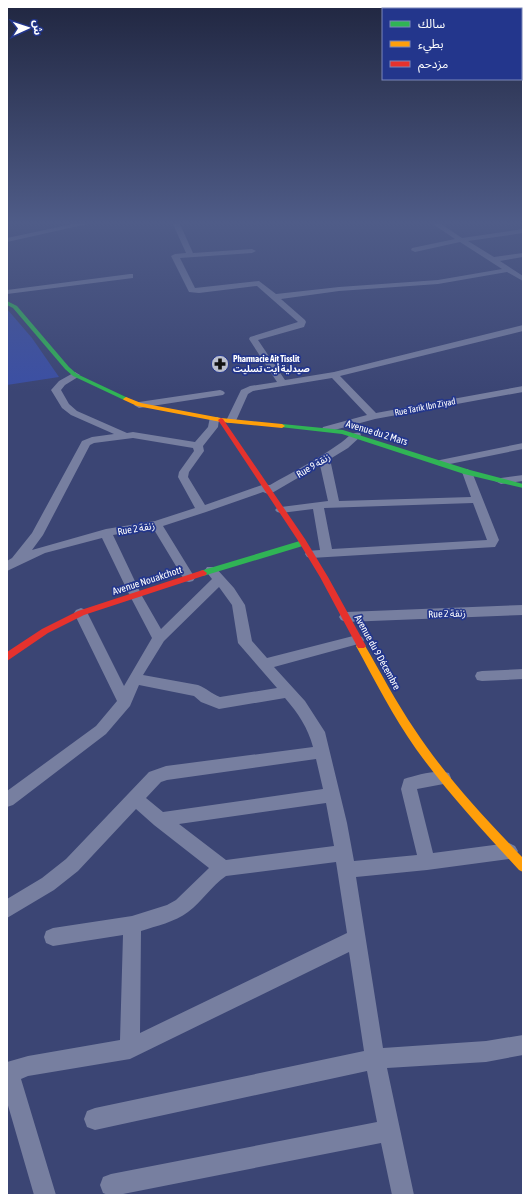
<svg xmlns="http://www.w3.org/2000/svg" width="530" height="1202" viewBox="0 0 530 1202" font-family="'Asap Condensed','Noto Sans Arabic',sans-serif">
  <rect width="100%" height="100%" fill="#3b4574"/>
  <!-- green -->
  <path fill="#3b4fa4" d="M7,309l25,29 27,39 -52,8z"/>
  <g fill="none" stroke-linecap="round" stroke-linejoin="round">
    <!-- street -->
    <path fill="#777fa0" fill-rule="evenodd" d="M82,222h14l-89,20v-4z
      M172,222h7l14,31 59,-4 4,2 -4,2 -72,5 15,30 64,-7 17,13 63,-7 99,-7 64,-11 -42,-27 -45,10 -4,-2 1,-2 43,-9 -25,-17h8l24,16 61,-9v4l-55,8 26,16 29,-4v4l-23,4 23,15v5l-16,-9 -69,12 -99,7 -58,8 24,21 1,2 -2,5 -46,13 27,40 49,-8 189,-47v6l-183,45 36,37 147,-27v6l-148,27 -48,13 -4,-1 -1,-2 1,-2 44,-12 -35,-37 -79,13 -5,3 -13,29h-8l-1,-2 15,-31 9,-4 27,-4 -28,-43 1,-2 48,-15 -41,-36 -58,7 -10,-1 -18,-36 4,-2 11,-1z
      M130,274h3v4l-126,16v-4z
      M75,372l5,3 -2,2 -13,8 -4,5 8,14 8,7 50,22 6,-1 62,10 13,-15 2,-10h8l1,2 -1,8 -15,19 1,5 -15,21 -1,5 17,28 57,-20h8c23,-13 48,-26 69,-41 7,-4 12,-13 21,-11l1,2 -1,2 -12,11 -18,11 9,42 132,-4 -9,-25 5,-3 5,3 27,68 -4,7 -184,11 -4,-1 -2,-3 2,-3 13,-1 -7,-41 -32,4 -4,-1 -2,-2 2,-2 4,-1 47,-6 -8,-36 -48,28 -4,1 -5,-2 -57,20 -43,14 32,52 -2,3 -4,1 -4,-1 -32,-53 -40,7 29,61 19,33 51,-50 -7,-9 2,-3h8l19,21 11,17 7,36 15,17 90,-23 5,2 2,3 -2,3 -88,24 31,34 20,31 22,91 7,38 63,-6 -16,-66 3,-10c12,-4 33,-10 45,-6l2,5 -2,5 -32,6 16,64 76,-10 6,3 3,5 -3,5 -6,3 -82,11 -71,7 27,171 103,-7 37,-6v20l-37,7 -99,6 27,127h-22l-11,-52 -263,52h-10l-5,-2 -3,-8 3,-8 8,-3 266,-52 -10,-51 -272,59 -8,-3 -3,-8 3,-8 8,-3 269,-57 -15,-99 -219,107 -102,17 -7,3 35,116h-22l-27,-93v-40l21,-6 92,-16 3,-105 -70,11 -7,-3 -2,-6 2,-6 7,-3 79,-12 35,-11 9,-5 33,-32 -55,-43 -18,-16 -58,62 -24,19 -47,28v-19l35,-21 24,-19 83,-87 17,-6 147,-19c-5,-19 -15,-34 -28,-49l-66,11 -18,-7 -7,-6 -55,-11 -9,21 -24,28 -93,71 -6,2v-16l89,-65 21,-25 -43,-88 2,-3 5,-2 5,2 38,76 28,-48 -22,-42 -28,-58 -57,15 -38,18v-10l5,-3 20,-25 50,-92 10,-4 22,-3 -43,-19 -9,-7 -11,-18 8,-9zM133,438l60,10 1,3 -15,21 -1,5 17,31 -40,13 -49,8 -74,21 11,-15 47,-90 4,-2zM473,503l14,37 -155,9 -8,-41zM219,587l13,18 6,38 39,45 -57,9c-8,-3 -14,-9 -22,-12l-55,-10 21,-34zM316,759l7,30 -160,23 -17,-14 15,-16 6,-2zM326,803l8,43 -108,14 -47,-36zM336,862l11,71 -207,100 1,-102c15,-5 34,-9 47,-19 14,-10 23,-26 38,-36z
      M220,390l3,1 2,2 -2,2 -84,13 -5,-3 5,-3z
      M523,443v6l-83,17 -5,-3 5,-3z
      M523,475v6l-22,3 -6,-3 6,-3z
      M523,605v10l-177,7 -5,-2 -2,-3 2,-3 5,-2z
      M523,669v10l-41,2 -5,-1 -2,-4 2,-4 5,-1z"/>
    <!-- fast -->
    <path fill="#30b455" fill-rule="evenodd" d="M7,301l10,5 52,61 8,7 51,24v2h-4l-51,-24 -8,-7 -52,-61 -6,-3z
      M282,424l61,6 127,40 53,14v4l-59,-14 -122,-40 -62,-7 -1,-1z
      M303,540l4,3 -1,2 -103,31 -4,-3 1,-2z"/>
    <!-- slow -->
    <path fill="#ff9f0a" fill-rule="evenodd" d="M126,397l15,6 80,15 61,6 3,2 -3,2 -61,-6 -84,-16 -13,-6 -1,-1z
      M361,643l3,1c17,29 32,58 51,86 31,47 69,87 108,128v14l-4,-2c-36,-39 -72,-78 -103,-121 -23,-33 -41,-68 -60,-103l2,-2z"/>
    <!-- jam -->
    <path fill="#e5322d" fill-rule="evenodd" d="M221,418l2,1 82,120 23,38 38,69 -2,2h-6l-38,-71 -23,-38 -79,-119z
      M203,570l4,3 -1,2 -122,40 -36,18 -41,28v-9l35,-23 36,-18z"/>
  </g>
  <!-- sky -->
  <linearGradient id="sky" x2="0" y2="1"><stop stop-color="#202640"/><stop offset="0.57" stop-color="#4f5c88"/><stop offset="1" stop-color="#4f5c88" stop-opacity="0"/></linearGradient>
  <rect width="530" height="391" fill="url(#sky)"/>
  <!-- icons -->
  <defs>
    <symbol id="pharmacy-disc" viewBox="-11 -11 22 22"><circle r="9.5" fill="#babece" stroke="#23368c"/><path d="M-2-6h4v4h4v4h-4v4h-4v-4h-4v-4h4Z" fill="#111"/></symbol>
  </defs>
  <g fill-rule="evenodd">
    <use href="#pharmacy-disc" x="210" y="354" width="20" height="20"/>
  </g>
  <g text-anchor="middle" stroke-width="3.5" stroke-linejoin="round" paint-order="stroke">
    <!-- far-poi labels -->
    <g font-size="9" font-weight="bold" fill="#fff" stroke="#23368c" text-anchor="start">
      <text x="233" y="362">Pharmacie Ait Tisslit<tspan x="233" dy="10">صيدلية أيت تسليت</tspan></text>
    </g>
    <!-- far-street labels -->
    <g font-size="9" fill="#fff" stroke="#23368c">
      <text transform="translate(425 407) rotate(-11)" y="3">Rue Tarik Ibn Ziyad</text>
    </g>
    <!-- street labels -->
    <g font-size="10" fill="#fff" stroke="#23368c">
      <text transform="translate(377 432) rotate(17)" y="4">Avenue du 2 Mars</text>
      <text transform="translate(313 465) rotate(-31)" y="4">Rue 9 زنقة</text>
      <text transform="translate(136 528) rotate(-10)" y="4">Rue 2 زنقة</text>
      <text transform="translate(147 580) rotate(-18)" y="4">Avenue Nouakchott</text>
      <text transform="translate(447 613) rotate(-2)" y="4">Rue 2 زنقة</text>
      <text transform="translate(378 652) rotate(61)" y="4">Avenue du 9 Décembre</text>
    </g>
  </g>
  <!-- border -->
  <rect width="530" height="1202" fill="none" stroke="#ffffff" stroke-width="16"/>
  <!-- legend -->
  <rect x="382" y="8" width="140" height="72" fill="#23368c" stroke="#7b86ba"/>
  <rect x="390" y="21" width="20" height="6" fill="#30b455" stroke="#7b86ba"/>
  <text x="418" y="28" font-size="12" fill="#ffffff">سالك</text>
  <rect x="390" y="41" width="20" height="6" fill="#ff9f0a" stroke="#7b86ba"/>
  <text x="418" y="48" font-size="12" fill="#ffffff">بطيء</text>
  <rect x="390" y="61" width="20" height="6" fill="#e5322d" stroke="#7b86ba"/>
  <text x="418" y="68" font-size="12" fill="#ffffff">مزدحم</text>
  <!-- north arrow -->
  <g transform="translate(28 28) rotate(87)" stroke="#23368c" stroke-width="3" paint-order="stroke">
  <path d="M0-3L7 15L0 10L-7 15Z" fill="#ffffff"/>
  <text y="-6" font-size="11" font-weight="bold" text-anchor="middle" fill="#ffffff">ش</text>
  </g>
</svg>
